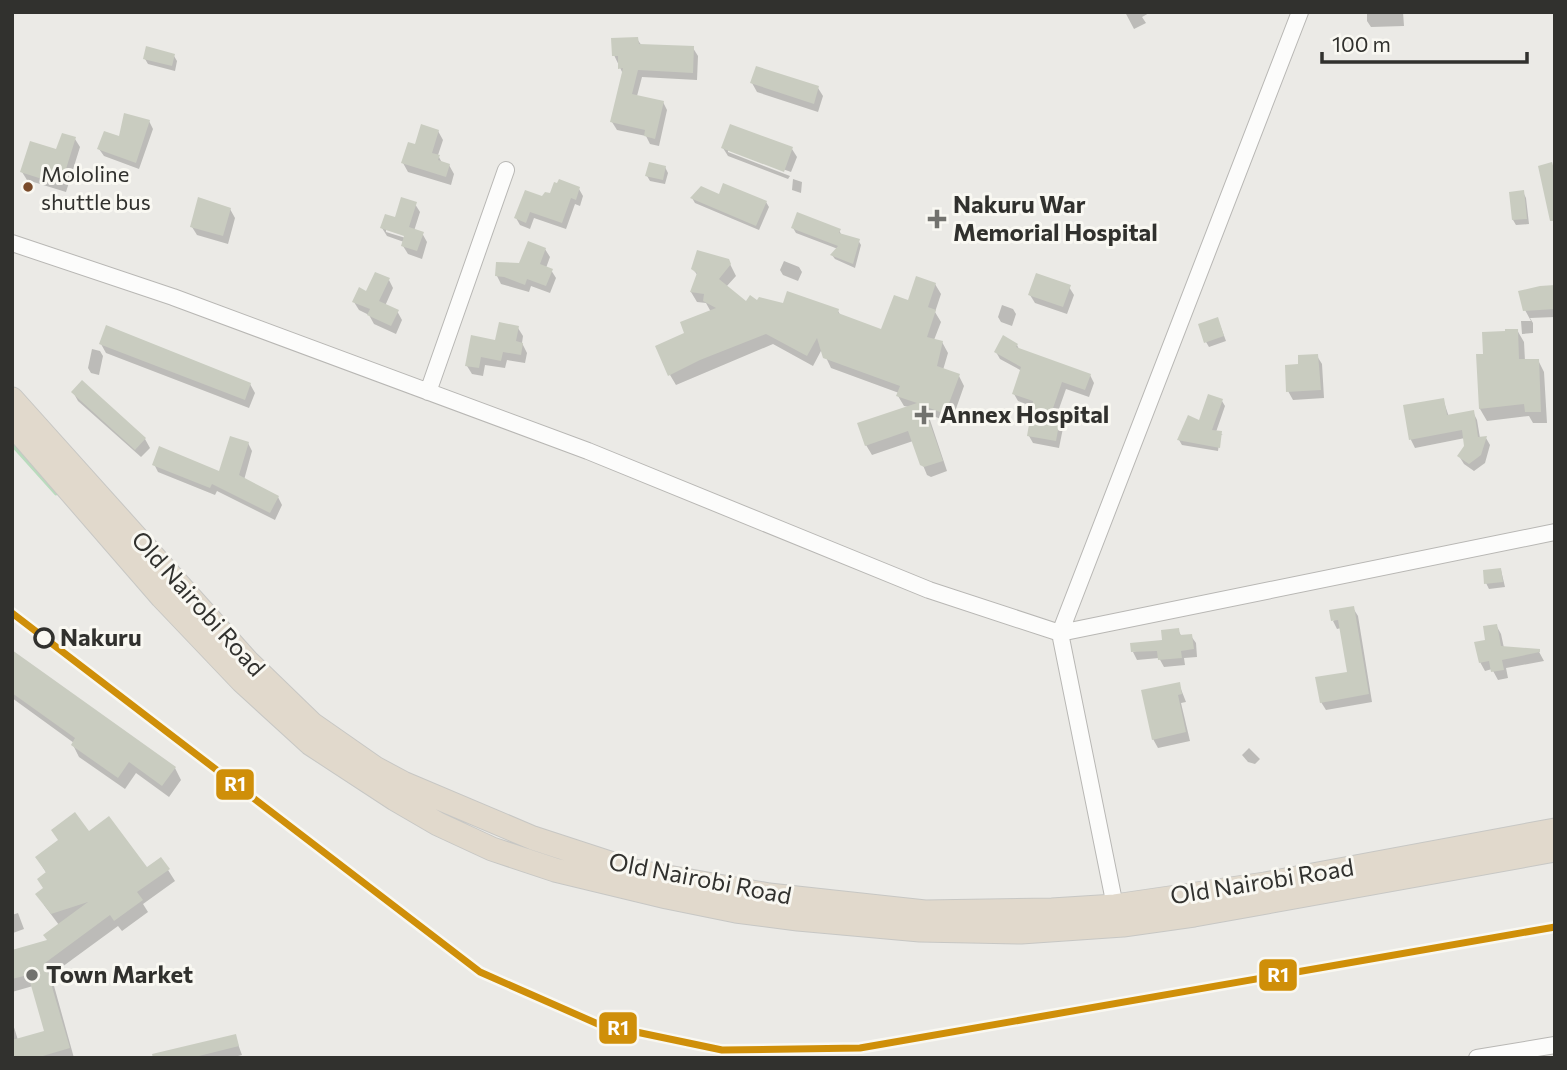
<svg xmlns="http://www.w3.org/2000/svg" width="1567" height="1070" viewBox="0 0 1567 1070" font-family="Commissioner,sans-serif">
  <rect width="100%" height="100%" fill="#ebeae6"/>
  <!-- shadow -->
  <path fill="#0003" fill-rule="evenodd" d="M1125,12h26l-9,5 4,6 -12,6z
    M1367,12h36l1,14 -33,1 -4,-6z
    M637,39l5,7 51,2 5,8 -1,24 -55,-3 -5,19 26,6 4,8 -8,36 -9,-2 -4,-8 -29,-6 -5,-8 11,-48 -9,-19z
    M174,56l3,5 -2,10 -27,-7 -3,-5z
    M752,83l66,5 5,8 -5,16 -61,-20z
    M149,121l4,8 -14,40 -35,-13 -5,-7z
    M438,131l5,9 -5,15 4,8 7,2 5,9 -3,11 -43,-13 -5,-9 13,-17z
    M75,139l5,8 -14,45 -39,-12 -5,-8z
    M723,148l69,1 5,8 -6,15 -63,-23v3l62,24 -2,3 -60,-23z
    M665,167l3,6 -3,11 -15,-3 -3,-5z
    M793,179l9,3 -1,11 -9,-3z
    M579,189l4,7 -3,10 -5,-2 -9,25 -32,-11 -4,11 -10,-4 -4,-7 26,-20z
    M1523,192l3,6 3,26 -13,1 -3,-5z
    M720,197l46,5 3,5 -10,23 -64,-27 -3,-5z
    M415,204l5,8 -6,19 8,2 5,9 -5,17 -14,-5 -5,-8 1,-4 -17,-6 -5,-8zM386,228l27,9 -1,3 -26,-8z
    M230,209l5,9 -7,26 -31,-9 -5,-8z
    M793,228l46,2 3,6 16,4 3,5 -6,23 -20,-9 -3,-4 6,-6 -42,-16z
    M545,249l5,8 -4,11 5,2 5,8 -6,15 -19,-7 -2,6 -28,-8 -4,-8z
    M728,260l8,16 -10,11 20,16 92,8 3,5 41,16 28,-30 25,-18 6,10 -6,18 6,10 -7,18 8,2 6,11 -5,17 16,6 5,10 -13,37 -23,-9 19,57 -16,6 -4,-2 -14,-34 -41,14 -6,-10 43,-38 -5,-1 -6,-10 1,-3 -68,-25 -9,-19 -9,17 -40,-22 -97,41 -6,-10 16,-41 25,-22 -5,-9 -9,-1 -6,-10 7,-16 -5,-7z
    M784,261l15,6 3,5 -4,9 -15,-6 -3,-5z
    M389,280l4,8 -8,18 12,5 5,9 -6,14 -22,-10 -5,-9 -10,-5 -5,-8z
    M1069,287l5,8 -7,19 -32,-11 -5,-8z
    M1555,287v30l-25,1 3,5v10l-11,1 -1,-13h10l-6,-11z
    M1002,305l11,4 3,5 -4,12 -11,-4 -3,-5z
    M1220,325l6,16 -17,6 -3,-5z
    M518,328l5,8 -1,7 5,10 -2,10 -18,-3 -2,8 -20,-3 -2,11 -11,-2 -5,-8z
    M1517,330l7,12 1,19 13,-1 6,12 3,51h-14l-4,-7 -42,5 -7,-12 -2,-53 7,-1z
    M101,344l149,40 5,9 -6,15 -143,-55z
    M1017,345l3,6 70,24 4,8 -5,14 -23,-8 -11,31 4,1 4,7 -4,20 -26,-5 -4,-7 5,-29 -16,-6 -4,-7 8,-23 -22,-12 -4,-7z
    M92,349l8,2 3,5 -4,19 -8,-2 -3,-5z
    M1317,356l5,8 2,34 -31,2 -5,-9 12,-25z
    M73,392l72,47 5,9 -9,9 -63,-56z
    M1443,399l6,18 24,-5 4,8 3,18h6l4,7 -5,18 -11,8 -10,-7 -5,-8 7,-10 -1,-8 -50,10 -4,-8 -6,-33z
    M1222,401l3,5 -9,26 7,3h-3l-2,16 -36,-6 -3,-5z
    M248,443l4,8 -8,29 34,17 4,8 -7,15 -58,-29 -2,4 -57,-23 -4,-8 66,9z
    M1501,570l4,17 -16,2 -3,-6z
    M1353,608l5,8 14,86 -46,8 -5,-8 28,-29 -8,-45 -4,1 -4,-8z
    M1496,625l5,9 3,14 34,2 6,11 -38,7 2,10 -10,2 -6,-11 -7,2 -5,-9 7,-21z
    M1178,630l4,7 9,-1 5,7 1,14 -13,1 1,7 -21,2 -5,-9 -22,2 -4,-8 31,-10z
    M12,652l163,116 6,12 -12,17 -33,-24 -11,16 -46,-32 -6,-12 1,-2 -62,-45z
    M1179,684l7,18 -5,1 9,38 -32,7 -5,-9z
    M1249,748l11,11 -5,5 -7,-2 -6,-7z
    M89,834l58,35 21,1 7,11 -32,23 5,8 -26,19 -4,-5 -67,49 23,83h-62v-37l6,19 28,-8 -13,-46 -21,6v-40l37,-10 10,-17 -15,-20 3,-31 -10,-16z
    M18,913l6,16 -11,4 -1,-18z
    M235,1036l7,19 -12,3h-61z"/>
  <g fill="none" stroke-linecap="round" stroke-linejoin="round">
    <!-- stream -->
    <path stroke="#b9dbbd" stroke-width="4.5" d="M12,444l44,49"/>
  </g>
  <!-- building -->
  <path fill="#c9ccc0" d="M638,37l1,7 55,2 -1,27 -55,-3 -6,24 32,7 -9,38 -11,-3 1,-6 -35,-8 13,-54 -5,1v-13h-6l-1,-18z
    M146,46l29,8 -3,12 -29,-7z
    M756,66l63,20 -5,18 -64,-21z
    M124,113l26,7 -14,43 -39,-14 7,-18 15,5z
    M421,124l18,6 -7,23 8,2 -2,5 12,4 -4,13 -45,-14 7,-21 7,2z
    M730,124l63,23 -9,25 -63,-24z
    M62,133l14,4 -15,48 -41,-13 10,-31 26,8z
    M649,162l17,4 -3,14 -18,-4z
    M1552,162l3,11v48h-5l-12,-55z
    M559,179l21,8 -4,13 -5,-2 -9,25 -32,-11 -4,11 -12,-5 11,-28 17,6 3,-4 5,1 4,-11 3,1z
    M723,183l44,18 -11,25 -66,-28 11,-12 18,8z
    M1524,190l3,29 -15,1 -3,-28z
    M198,197l33,11 -8,28 -33,-9z
    M401,197l16,5 -8,25 15,5 -7,19 -16,-5 3,-10 -24,-8 5,-14 10,3z
    M797,212l44,17 -2,4 21,6 -7,25 -23,-9 8,-9 -47,-18z
    M528,241l18,7 -6,16 13,5 -7,17 -19,-7 -2,6 -21,-8 -9,-1 1,-14 23,1z
    M697,250l32,9 2,5 -12,15 27,22 4,-6 7,5 2,-3 24,6 4,-12 52,18 -1,4 43,16 13,-34 14,5 8,-24 20,7 -8,24 8,3 -9,27 16,4 -6,25 23,8 -15,40 -21,-8 19,55 -19,6 -4,-2 -12,-34 -43,15 -8,-23 60,-20 -21,-7 4,-10 -77,-28 -6,-20 -10,18 -41,-22 -66,26 -32,16 -13,-30 29,-13 -4,-11 36,-14 -13,-7 1,-7 -14,-2 7,-19 -6,-4z
    M375,272l15,6 -11,23 20,9 -8,16 -24,-11 3,-6 -18,-7 7,-15 7,4z
    M1036,273l35,12 -8,22 -35,-12z
    M1555,285v24l-32,2 -5,-20 22,-5z
    M1218,317l6,19 -20,7 -6,-19z
    M499,322l20,4 -3,15 7,2 -2,12 -18,-3 -2,9 -20,-4 -2,11 -14,-2 6,-31 24,5z
    M106,325l145,58 -6,17 -146,-56z
    M1505,329h13l1,30h20l2,53h-16l-1,-8 -45,5 -3,-55h7l-1,-22 23,-1z
    M1003,335l15,9 -2,3 75,27 -6,16 -23,-8 -12,35 10,2 -4,22 -29,-5 6,-35 -21,-7 9,-27 -27,-15z
    M1318,354l3,36 -35,2 -1,-27 13,-1v-9z
    M82,380l64,58 -11,12 -64,-58z
    M1208,394l15,5 -11,31 10,1 -2,17 -43,-8 11,-25 11,5z
    M1444,398l3,17 27,-5 4,27 9,-1 -6,19 -12,9 -12,-8 7,-10 -2,-16 -53,10 -6,-35z
    M230,436l19,6 -10,33 40,21 -9,17 -58,-29 -2,4 -58,-23 7,-19 60,25z
    M1501,568l2,14 -19,2 -1,-14z
    M1354,606l15,88 -49,9 -5,-26 32,-5 -9,-52 -7,1 -2,-11z
    M1497,624l4,22 39,3v3l-38,8 2,10 -13,2 -2,-11 -10,2 -5,-21 11,-2 -2,-14z
    M1179,628l1,7 12,-1 2,15 -13,2 1,7 -24,2 -1,-9 -26,1 -1,-9 32,-3 -1,-10z
    M12,650l164,117 -14,19 -33,-24 -11,16 -47,-33 4,-7 -63,-45z
    M1180,682l2,12 -4,1 8,37 -34,8 -11,-50z
    M75,812l14,19 20,-15 38,51 14,-10 9,12 -33,23 6,8 -29,21 -4,-6 -65,48 25,85 -34,10h-24v-18l32,-9 -16,-56 -16,4v-29l35,-10 -4,-5 45,-33 -37,12 -16,-20 8,-6 -6,-9 9,-7 -11,-15 23,-17 -7,-10z
    M236,1034l3,12 -48,12h-38l-1,-4z"/>
  <g fill="none" stroke-linecap="round" stroke-linejoin="round">
    <defs>
      <path id="minor" d="M12,243l161,54 415,154 341,139 131,43 495,-101
        M428,392l78,-222
        M1115,906l-55,-273 240,-621
        M1477,1058l78,-13"/>
      <path id="highway" d="M12,399l236,263 64,62 63,44 28,15 130,55 101,33 135,24 156,17 127,-2 63,-4 150,-22 290,-54
        M12,424l150,173 80,84 69,63 84,55 43,25 54,25 63,21 112,27 69,14 62,8 122,11 101,2 102,-7 71,-10 361,-65"/>
    </defs>
    <!-- minor casing -->
    <use href="#minor" stroke="#b8b7b4" stroke-width="18"/>
    <!-- highway casing -->
    <use href="#highway" stroke="#c7c7c4" stroke-width="25"/>
    <!-- minor -->
    <use href="#minor" stroke="#fcfcfb" stroke-width="16"/>
    <!-- highway -->
    <use href="#highway" stroke="#e1d9cc" stroke-width="23"/>
    <defs>
      <path id="rail-1" d="M12,613l468,359 118,52 124,26 138,-2 695,-121"/>
    </defs>
    <!-- rail-1 casing -->
    <use href="#rail-1" stroke="#f9f8f2" stroke-width="12"/>
    <!-- rail-1 -->
    <use href="#rail-1" stroke="#cf8f09" stroke-width="7"/>
  </g>
  <!-- markers -->
  <circle fill="#7a4b2a" stroke="#f9f8f2" stroke-width="2.5" cx="28" cy="187" r="6"/>
  <g fill="#72726e" stroke="#f9f8f2" stroke-width="2.5">
    <path d="M933.5 208.5h7v7h7v7h-7v7h-7v-7h-7v-7h7z"/>
    <path d="M920.5 404.5h7v7h7v7h-7v7h-7v-7h-7v-7h7z"/>
    <circle cx="32" cy="975" r="7"/>
  </g>
  <circle fill="#f9f8f2" stroke="#31312e" stroke-width="3.5" cx="44" cy="638" r="9"/>
  <g text-anchor="middle" stroke-width="6" stroke-linejoin="round" paint-order="stroke">
    <!-- bus labels -->
    <g font-size="22" fill="#31312e" stroke="#f9f8f2" text-anchor="start">
      <text x="41" y="182">Mololine<tspan x="41" dy="28">shuttle bus</tspan></text>
    </g>
    <!-- poi labels -->
    <g font-size="24" font-weight="bold" fill="#31312e" stroke="#f9f8f2" text-anchor="start">
      <text x="953" y="213">Nakuru War<tspan x="953" dy="28">Memorial Hospital</tspan></text>
      <text x="940" y="423">Annex Hospital</text>
      <text x="46" y="983">Town Market</text>
    </g>
    <!-- street labels -->
    <g font-size="24" fill="#31312e" stroke="#f9f8f2">
      <text transform="translate(198 604) rotate(48)" y="8">Old Nairobi Road</text>
      <text transform="translate(700 879) rotate(11)" y="8">Old Nairobi Road</text>
      <text transform="translate(1262 882) rotate(-9)" y="8">Old Nairobi Road</text>
    </g>
    <!-- stop labels -->
    <g font-size="24" font-weight="bold" fill="#31312e" stroke="#f9f8f2" text-anchor="start">
      <text x="60" y="646">Nakuru</text>
    </g>
  </g>
  <g stroke="#f9f8f2" stroke-width="2.5">
    <rect x="215" y="768" width="40" height="33" rx="7" fill="#cf8f09"/>
    <rect x="1258" y="958" width="40" height="34" rx="7" fill="#cf8f09"/>
    <rect x="598" y="1011" width="40" height="34" rx="7" fill="#cf8f09"/>
  </g>
  <g font-size="19" text-anchor="middle" font-weight="bold" fill="#fff">
    <text x="235" y="791">R1</text>
    <text x="1278" y="982">R1</text>
    <text x="618" y="1035">R1</text>
  </g>
  <!-- border -->
  <rect width="1567" height="1070" fill="none" stroke="#31312e" stroke-width="28"/>
  <!-- scale -->
  <path d="M1322 52v10h205v-10" fill="none" stroke="#31312e" stroke-width="3.5"/>
  <text x="1332" y="52" font-size="21" fill="#31312e" stroke="#f9f8f2" stroke-width="5" paint-order="stroke">100 m</text>
</svg>
